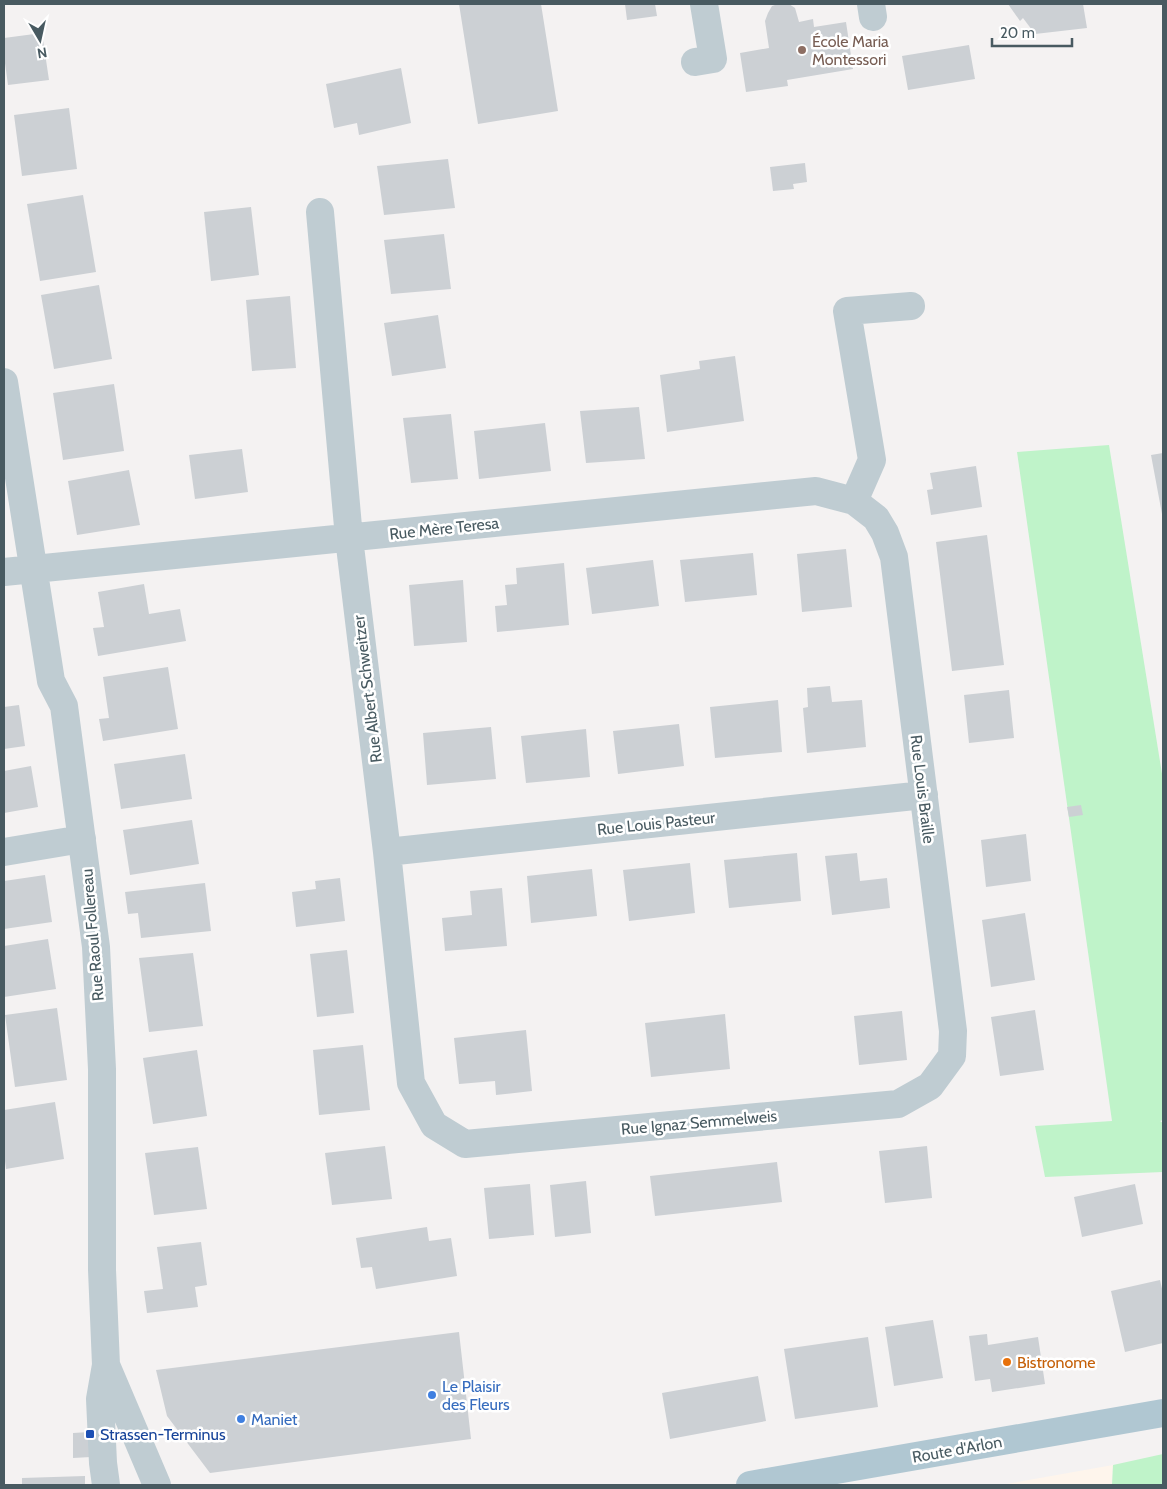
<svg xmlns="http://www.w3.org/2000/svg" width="1167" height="1489" viewBox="0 0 1167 1489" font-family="Cabin,sans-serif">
  <rect width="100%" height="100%" fill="#f4f2f2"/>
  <!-- commercial -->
  <path fill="#fef5ec" d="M1113,1465l-1,20h-111z"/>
  <!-- green -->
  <path fill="#bff3c9" d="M1109,445l54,335v340l-3,1 3,2v49l-118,5 -10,-51 77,-5 -95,-669z
    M1163,1454v31h-51l1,-20z"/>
  <!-- building -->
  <path fill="#ccd0d4" d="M459,4h82l17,107 -80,13z
    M625,4h30l2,12 -30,4z
    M778,4h11l6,4 4,14 14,-3 1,8 32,-5 7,47 -66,11 1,6 -42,6 -6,-39 29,-5 -4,-27 3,-8 4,-7z
    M1008,4h75l4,24 -52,6 -12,-16 -3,3z
    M42,33l7,47 -41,5 -4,-29v-18z
    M969,45l6,34 -67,11 -6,-34z
    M401,68l10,55 -52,12 -2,-12 -23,5 -8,-44z
    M69,108l8,61 -55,7 -8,-61z
    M448,159l7,49 -71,7 -7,-49z
    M805,163l2,19 -14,2 1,5 -21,2 -3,-24z
    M83,195l13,77 -56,9 -13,-77z
    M251,207l8,68 -48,6 -7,-69z
    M444,234l7,55 -60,5 -7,-54z
    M99,285l13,74 -58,10 -13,-74z
    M290,296l6,72 -44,3 -6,-71z
    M438,315l8,53 -54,8 -8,-53z
    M735,356l9,65 -77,11 -7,-57 40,-6 -1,-8z
    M114,384l10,67 -61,9 -10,-67z
    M639,407l6,52 -59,4 -6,-52z
    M451,414l7,65 -47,4 -8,-65z
    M545,423l6,48 -72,8 -5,-48z
    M242,449l6,43 -53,7 -6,-44z
    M1163,453v61h-1l-11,-59z
    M976,466l6,41 -51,8 -4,-25 6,-1 -3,-16z
    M129,470l11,55 -63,10 -9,-54z
    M987,535l17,130 -52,6 -16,-129z
    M846,549l6,58 -50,5 -5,-58z
    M753,553l4,42 -72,7 -5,-42z
    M653,560l6,46 -67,8 -6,-46z
    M564,563l5,62 -72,7 -2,-26 12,-1 -2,-20 12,-1 -1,-16z
    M463,580l4,62 -53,4 -5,-61z
    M144,584l5,30 31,-5 6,32 -88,15 -5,-28 11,-1 -6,-35z
    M168,667l10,62 -75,12 -4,-22 10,-1 -6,-41z
    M830,686l2,16 30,-2 4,47 -59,6 -4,-45 5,-1 -1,-19z
    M1009,690l5,48 -45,5 -5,-48z
    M778,700l4,52 -67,6 -5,-51z
    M19,705l6,41 -21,3v-42z
    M679,724l5,42 -66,8 -5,-43z
    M491,727l5,52 -69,6 -4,-52z
    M586,729l4,48 -64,6 -5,-47z
    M185,754l7,45 -71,10 -7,-45z
    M31,766l7,41 -34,6v-42z
    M1081,805l2,10 -14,2 -2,-10z
    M192,820l7,44 -69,11 -7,-45z
    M1026,834l5,47 -45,6 -5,-47z
    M797,853l4,48 -72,7 -5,-48z
    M857,853l3,28 27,-3 3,30 -58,7 -7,-59z
    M690,863l5,50 -66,8 -6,-51z
    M592,869l5,47 -66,7 -4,-47z
    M45,875l7,47 -48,7v-48z
    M340,878l5,43 -49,6 -4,-35 24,-3 -1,-8z
    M205,883l6,48 -70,7 -3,-25 -10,1 -3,-22z
    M502,888l5,58 -62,5 -3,-33 30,-3 -2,-24z
    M1025,913l10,67 -44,7 -9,-67z
    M48,939l8,50 -52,8v-51z
    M347,950l7,63 -37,4 -7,-63z
    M193,953l10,73 -54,6 -10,-74z
    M57,1008l10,72 -52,7 -10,-72z
    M1035,1010l9,60 -44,6 -9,-59z
    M902,1011l5,49 -48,5 -5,-49z
    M725,1014l5,55 -79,8 -6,-54z
    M526,1030l6,61 -36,4 -1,-14 -36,3 -5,-46z
    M363,1045l7,65 -51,5 -6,-65z
    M197,1050l10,66 -54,8 -10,-66z
    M55,1102l9,57 -58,10 -2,-16v-43z
    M385,1146l7,53 -60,6 -7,-52z
    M927,1146l5,52 -47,5 -6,-52z
    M198,1147l9,62 -53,6 -9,-62z
    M777,1162l5,40 -127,14 -5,-40z
    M586,1181l5,52 -36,4 -5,-52z
    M530,1184l4,51 -45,4 -5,-51z
    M1135,1184l8,40 -61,13 -8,-40z
    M427,1227l2,14 22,-3 6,38 -81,13 -4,-22 -11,1 -5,-30z
    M201,1242l6,43 -12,2 3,20 -51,6 -3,-22 19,-2 -6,-42z
    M1160,1280l3,13v50l-38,9 -14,-61z
    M933,1320l10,58 -49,8 -9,-59z
    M459,1332l12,107 -261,34 -43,-57 -11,-46z
    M987,1334l1,11 50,-8 7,47 -53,8 -2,-13 -15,2 -6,-45z
    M868,1337l10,70 -83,12 -11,-70z
    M758,1376l8,45 -96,18 -8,-46z
    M89,1432l2,25 -18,1v-25z
    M85,1476v9h-63v-7z"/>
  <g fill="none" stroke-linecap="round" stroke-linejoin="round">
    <!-- minor -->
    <path stroke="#bfccd2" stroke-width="28" d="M871,4l2,13
      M695,62l18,-3 -9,-55
      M4,382l47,299 13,25 32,241 6,122v201l4,95 51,120
      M854,501l18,-41 -25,-149 64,-5
      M4,572c270,-26 541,-54 812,-81l38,10 22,17 9,15 9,24 59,474 -1,25 -22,30 -32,18 -433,40 -31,-19 -23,-42 -24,-231 -38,-314 -29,-326
      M4,852l78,-13
      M387,852l537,-57
      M106,1365l-6,34 3,64 3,22"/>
    <!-- major -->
    <path stroke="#b0c7d2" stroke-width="28" d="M750,1485l413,-72"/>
  </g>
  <!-- markers -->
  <circle fill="#8d6e63" stroke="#fff" stroke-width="2" cx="802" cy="50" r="5"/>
  <circle fill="#e8710a" stroke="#fff" stroke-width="2" cx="1007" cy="1362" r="5"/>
  <g fill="#3f7fe0" stroke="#fff" stroke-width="2">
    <circle cx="432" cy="1395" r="5"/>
    <circle cx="241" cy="1419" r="5"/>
  </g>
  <rect fill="#1a4fb4" stroke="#fff" stroke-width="2" x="85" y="1429" width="10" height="10" rx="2.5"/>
  <g text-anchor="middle" stroke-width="5" stroke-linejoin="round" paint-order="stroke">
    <!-- education labels -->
    <g font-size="16" fill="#785e54" stroke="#fff" text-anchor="start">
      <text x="812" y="47">École Maria<tspan x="812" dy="18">Montessori</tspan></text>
    </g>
    <!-- street labels -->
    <g font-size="16" fill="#485a61" stroke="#fff">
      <text transform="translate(444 528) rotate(-6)" y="6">Rue Mère Teresa</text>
      <text transform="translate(367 689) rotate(-97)" y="6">Rue Albert Schweitzer</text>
      <text transform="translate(923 789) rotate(83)" y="6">Rue Louis Braille</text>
      <text transform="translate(656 823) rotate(-6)" y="6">Rue Louis Pasteur</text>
      <text transform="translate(92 935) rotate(-95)" y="6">Rue Raoul Follereau</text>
      <text transform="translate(699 1122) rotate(-5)" y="6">Rue Ignaz Semmelweis</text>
      <text transform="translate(957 1449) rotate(-10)" y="6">Route d'Arlon</text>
    </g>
    <!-- food labels -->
    <g font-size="16" fill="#c56008" stroke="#fff" text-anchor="start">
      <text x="1017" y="1368">Bistronome</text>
    </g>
    <!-- shop labels -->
    <g font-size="16" fill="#366cbe" stroke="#fff" text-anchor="start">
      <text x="442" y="1392">Le Plaisir<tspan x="442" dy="18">des Fleurs</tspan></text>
      <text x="251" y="1425">Maniet</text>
    </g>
    <!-- transit labels -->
    <g font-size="16" fill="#164399" stroke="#fff" text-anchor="start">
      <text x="100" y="1440">Strassen-Terminus</text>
    </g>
  </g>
  <!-- border -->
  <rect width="1167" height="1489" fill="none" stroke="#485a61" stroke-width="10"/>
  <!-- north arrow -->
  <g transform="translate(40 40) rotate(171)" stroke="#ffffff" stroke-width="4" paint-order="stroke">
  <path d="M0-4L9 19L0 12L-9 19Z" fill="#485a61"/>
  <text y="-8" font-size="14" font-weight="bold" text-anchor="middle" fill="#485a61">N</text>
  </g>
  <!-- scale -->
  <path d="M992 38v8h80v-8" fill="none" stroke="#485a61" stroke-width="2.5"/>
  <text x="1000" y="38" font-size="15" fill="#485a61" stroke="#ffffff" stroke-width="4" paint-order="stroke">20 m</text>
</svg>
